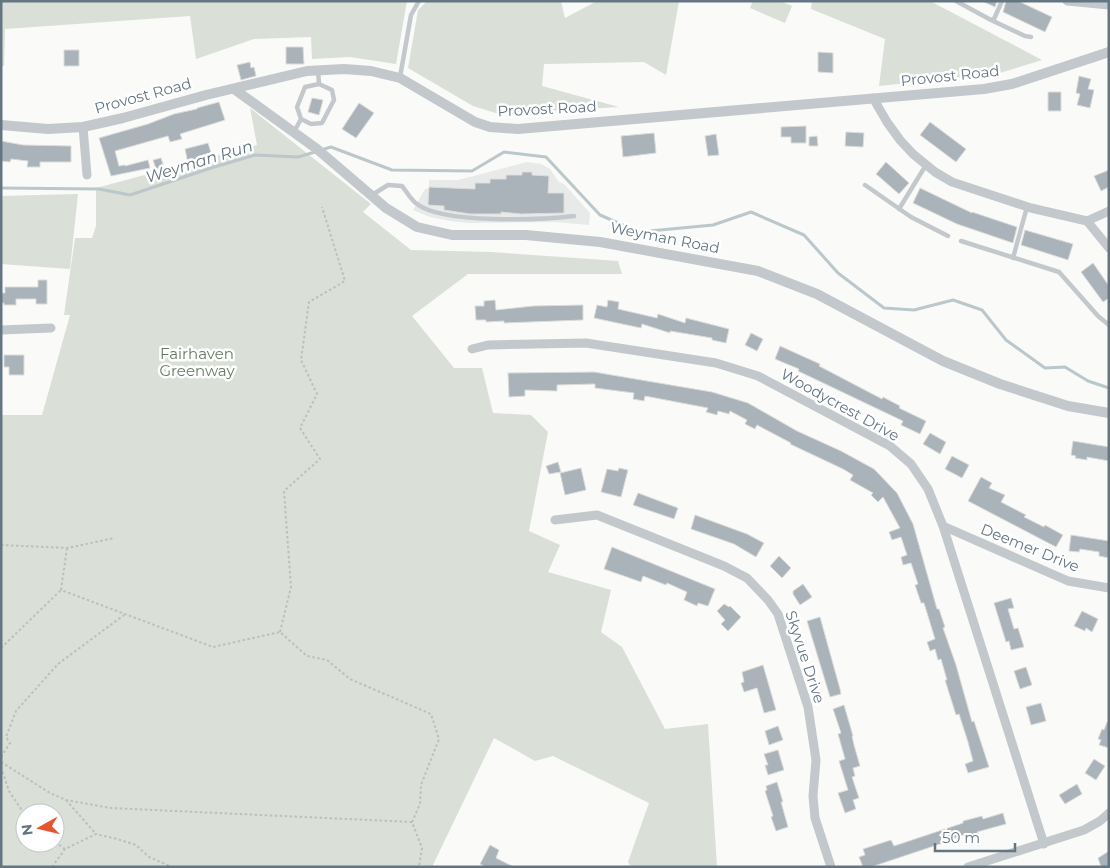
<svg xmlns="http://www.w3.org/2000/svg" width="1110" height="868" viewBox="0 0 1110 868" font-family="Montserrat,sans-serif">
  <rect width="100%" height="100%" fill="#fafaf8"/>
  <!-- built -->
  <path fill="#e8e9e9" d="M527,162l14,2 9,5 9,13 5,2 26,29 -1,12 -34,-3 -86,1 -19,-2 -20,-4 -17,-7 12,-21h4v-9h29z"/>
  <!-- green -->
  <path fill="#dadfd7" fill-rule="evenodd" d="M1,1h406l-11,63 -46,-7 -38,2 -1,-22 -57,2 -58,20 -6,-43 -185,13 -1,37h-3z
    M427,1h134l4,17 32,-17h82l-13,74 -22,-13 -100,2 -2,22 77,21 -120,7 -26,-8 -65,-38 10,-58z
    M753,1h27l12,5 -7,17 -35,-15z
    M812,1h118l112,59 -42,13 -121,13 6,-47 -74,-30z
    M250,108l121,96 -8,8 48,38 80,2 127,9 4,13h-154l-56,42 42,52h28l11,45 38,2 17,17 -19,99 31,14 -12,27 63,18 -10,42 21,15 43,82 43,-5 9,143h-86l-3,-5 21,-59 -96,-47 -18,5 -41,-23 -62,129h-431v-452h41l28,-100h-6l11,-77h17l4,-12v-38l161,-43zM25,813h30v30h-30z
    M78,194l-8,75 -69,-5v-68z"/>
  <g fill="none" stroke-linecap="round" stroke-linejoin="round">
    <!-- stream -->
    <path stroke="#bbc7cb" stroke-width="3" d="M321,150l10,-3 61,23 80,1 32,-19 42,5 54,58 39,17 74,-7 38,-13 53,23 34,38 46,35 30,2 39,-10 29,10 24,30 39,28 20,-1 23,14 21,7
      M1,188l98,1 31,6 81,-27 44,-13 43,2 17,-5"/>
  </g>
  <!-- building -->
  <path fill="#aab3b9" stroke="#dcdcda" d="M982,1h15l-2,6z
    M1006,1h12l34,16 -7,15 -42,-20z
    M286,47h17l1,17h-18z
    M64,50h15v16h-15z
    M818,52l15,1v20l-15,-1z
    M250,62l1,6 3,-1 2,9 -15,4 -4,-15z
    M1079,76l12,3 -3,10 6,1 -4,18 -13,-3 3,-11 -4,-1z
    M1048,92h13v19h-13z
    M312,98l11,2 -4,15 -11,-3z
    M219,102l6,18 -45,14 2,5 -12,3 -2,-6 -53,15 4,15 6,-1v1l23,-6 2,8 -39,8 -12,-38 49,-14 26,-10 23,-5v-1z
    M359,103l15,10 -18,25 -14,-9z
    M930,122l36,27 -10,13 -36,-27z
    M806,126v17h-15v-6h-10v-10z
    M846,132l18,1 -1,14 -18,-1z
    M654,133l2,20 -33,4 -2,-21z
    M716,134l3,21 -11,1 -3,-20z
    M817,136l1,10h-9v-9z
    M1,141l22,4 48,1v16h-31v5h-13l1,-6 -17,-2 -1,3 -9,-1z
    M208,143l4,13 -24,7 -3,-14z
    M161,158l3,9 -8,2 -3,-9z
    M886,162l23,21 -10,11 -23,-20z
    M1109,170v17l-8,4 -7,-15z
    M522,172h10v3l17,1 -1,17h16v20l-43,1 -20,-2v2h-31l-26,-4v-4l-16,-1 1,-18 46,2v-6h15v-4h16v-4h16z
    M920,188l52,25v-1l45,15 -4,16 -56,-19 -44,-21z
    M1025,230l48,14 -5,16 -47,-15z
    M1093,263l16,23v12l-6,4 -22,-30z
    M38,280h9v24h-11v-5h-20v6h-12v-2h-3v-10h4v-6h33z
    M495,300l1,10 37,-4 50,-1v15l-79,3v-2l-18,1v-2h-10l-1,-14h9v-5z
    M608,300l11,2 -1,7 39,9 1,-4 27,9 1,-5 43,11 -3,14 -14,-3v-2l-42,-7v2l-28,-9 -1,4 -47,-10 3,-13 10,2z
    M751,333l12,6 -6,12 -12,-6z
    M780,346l40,18 -1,2 63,33 1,-2 17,9 -1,2 27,13 -6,13 -19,-9 2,-4 -105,-50 1,-2 -24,-10z
    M4,355h20v20h-15v-8h-5z
    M594,372l118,20 36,11 49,28 44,20 33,18 23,24 16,31 24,85h2l6,18 -2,1 13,37 16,57 2,-1 15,46 -21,6 -3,-9 8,-3 -5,-19 -9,-28 -3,1 -11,-35h2l-6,-21 -3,1 -3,-11 -5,2 -3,-9 8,-3 -11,-36h-3l-6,-18 3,-1 -7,-21 -8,2 -2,-8 6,-2 -6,-18 -9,3 -3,-8 11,-4 -17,-31 -5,5 -7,-7 2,-2 -23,-13 3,-5 -10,-6 -53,-25 1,-1 -34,-18 -2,4 -10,-5 2,-4 -17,-9 -1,3 -11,-3 -1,4 -11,-3 2,-4 -63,-12 -1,5 -11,-2 1,-6 -39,-5v-4l-38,1v6l-32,-1v6l-16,1 -1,-24z
    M930,433l16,9 -6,12 -17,-10z
    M1073,441l36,6v14l-22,-4v3l-12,-2 1,-2 -5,-1z
    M952,456l17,9 -7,13 -17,-9z
    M558,462l3,10 -12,2 -3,-8z
    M581,468l5,22 -21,5 -5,-22z
    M619,468l9,2 -7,27 -20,-5 6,-23 11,2z
    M981,477l11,6 -3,5 16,7 -4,7 25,13 -2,2 20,10 1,-2 18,10 -7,12 -88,-46z
    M638,493l40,15 -4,11 -41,-14z
    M695,515l52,19 17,9 -8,14 -22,-13 -43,-15z
    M1071,535l38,6v17l-10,-2v-4l-19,-3 -1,3 -10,-1z
    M612,547l103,42 -7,17 -10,-3 -1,3 -13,-6 3,-8 -20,-9 -1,2 -23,-9 -2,6 -37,-13z
    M779,556l12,12 -9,10 -12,-12z
    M803,584l9,13 -12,8 -7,-11v-3z
    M1011,598l3,10 -6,1 6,20 4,-1 6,19 -13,3 -2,-9 -3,1 -12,-39z
    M724,604l5,3 1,-1 11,11 -13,14 -7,-7 4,-4 -8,-9z
    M1082,611l16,8 -6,13 -6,-4 -1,3 -11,-5z
    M820,617l20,72 1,5 -11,3 -23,-76z
    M763,665l13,45 -12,3 -7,-25 -13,4 -3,-9 3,-1 -2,-10z
    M1026,667l6,18 -12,4 -6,-18z
    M1041,703l5,18 -15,4 -5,-18z
    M844,705l9,31h-1l2,9 6,21 -7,2 2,8 -3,1 7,21 -6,2 3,9 -11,4 -7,-20 10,-3 -9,-29 6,-2 -7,-25 3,-1 -8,-24z
    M1107,722h2v26l-10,-3 2,-5 -3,-1 4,-10 2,1z
    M778,726l5,14 -14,5 -4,-14z
    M778,750l6,20 -16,5 -3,-10h3l-4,-11z
    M1094,759l11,7 -9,14 -11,-7z
    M777,782l6,20h-2l7,25 -12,4 -5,-14 2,-1 -8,-25 2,-1 -1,-4z
    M1077,784l5,10 -17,10 -6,-9z
    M1003,813l3,11 -29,8 1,2 -11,3 -1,-3 -17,6v1l-78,26h-8l-4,-10 6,-2 -2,-6 28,-9 3,6 69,-23v-2l19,-5 1,3z
    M490,845l9,5 -3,8 18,9h-28l-6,-3z
    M1109,851v16h-8l-3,-9z"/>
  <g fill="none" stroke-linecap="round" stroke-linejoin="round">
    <!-- path -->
    <path stroke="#bbbfc2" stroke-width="2" stroke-dasharray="2.5 2.5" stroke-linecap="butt" d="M1,545l66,3 48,-10
      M67,548l-6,42 152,57 67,-15 27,24 20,4 23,19 81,35 8,25 -18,46 -1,19 -8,18 10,26 -3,19
      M280,632l11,-45 -7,-96 36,-32 -20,-31 17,-34 -16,-34 8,-58 36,-21 -23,-74
      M1,648l60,-58
      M1,757l9,-14 -4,-6 10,-26 42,-47 66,-49
      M1,762l49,31 16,7 44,8 302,14
      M1,767l8,24 16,24
      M66,800l30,34
      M55,842l10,7
      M52,867l13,-18 31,-15 21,5 19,6 13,12 23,10"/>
    <!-- service -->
    <path stroke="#c3c8cc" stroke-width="4.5" d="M956,1l35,19 3,-1 8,-18
      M991,20l34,16 6,1
      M400,77l11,-62 8,-14
      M301,119l-4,-12 8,-20 14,-3
      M294,132l7,-13 10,5 11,-1 12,-23 -2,-10 -13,-6 -1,-14
      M865,185l46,32 37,19
      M372,195l16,-10 14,1c5,6 9,14 15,18 26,20 124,16 157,12
      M899,209l27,-44
      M961,241l98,31 39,44 11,9
      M1013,258l14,-51"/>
    <!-- minor -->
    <path stroke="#c3c8cc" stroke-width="9" d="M1067,1l42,4
      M873,98l14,24 13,18 13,14 22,18 17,10 79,26 56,13 22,27
      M83,127l4,48
      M1087,221l22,-10
      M1,330l50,-2
      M472,349l16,-4 98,-2 130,20 42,13 132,70 21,18 17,25 15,37 101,318
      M555,520l42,-5 127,51 23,12 21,22 10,14 30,93 8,53 -3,36 2,22 16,49
      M943,526l125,55 41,7
      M968,867l116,-37 16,-9 9,-8"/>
    <!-- tertiary -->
    <path stroke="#c3c8cc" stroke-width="10" d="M234,89l83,60 69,59 31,19 35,8h74l74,7 158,29 59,23 126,67 57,23 68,22 41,7
      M1,125l47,4 35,-2 40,-9 83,-23 101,-24 37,-2 27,2 29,7 75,44 15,5 28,2 466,-40 28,-5 97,-32"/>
  </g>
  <g text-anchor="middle" stroke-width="5" stroke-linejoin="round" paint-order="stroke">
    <!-- street labels -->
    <g font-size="15" fill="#657683" stroke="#fff">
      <text transform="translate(950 76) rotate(-6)" y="5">Provost Road</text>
      <text transform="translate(143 96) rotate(-15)" y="5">Provost Road</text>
      <text transform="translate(547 109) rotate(-3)" y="5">Provost Road</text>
      <text transform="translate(665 238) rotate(11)" y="5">Weyman Road</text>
      <text transform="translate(840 405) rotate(29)" y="5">Woodycrest Drive</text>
      <text transform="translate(1030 548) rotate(22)" y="5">Deemer Drive</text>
      <text transform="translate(805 657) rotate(72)" y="5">Skyvue Drive</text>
    </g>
    <!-- park labels -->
    <g font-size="15" fill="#687a64" stroke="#fff">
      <text x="197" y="359">Fairhaven<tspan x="197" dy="17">Greenway</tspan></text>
    </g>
    <!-- water labels -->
    <g font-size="16" font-style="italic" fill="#60757c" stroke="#fff">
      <text transform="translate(199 161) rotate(-17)" y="6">Weyman Run</text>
    </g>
  </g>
  <!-- border -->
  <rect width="1110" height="868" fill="none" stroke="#657683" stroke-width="5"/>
  <!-- north arrow -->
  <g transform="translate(40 828) rotate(262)"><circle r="24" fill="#ffffff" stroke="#c1c8cd"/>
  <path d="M0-4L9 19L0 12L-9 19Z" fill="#e4572e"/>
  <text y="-8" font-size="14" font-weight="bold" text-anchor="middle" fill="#657683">N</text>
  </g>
  <!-- scale -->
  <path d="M935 843v8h80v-8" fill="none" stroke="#657683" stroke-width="2.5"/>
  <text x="942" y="843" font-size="15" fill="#657683" stroke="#ffffff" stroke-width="4" paint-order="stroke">50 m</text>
</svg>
